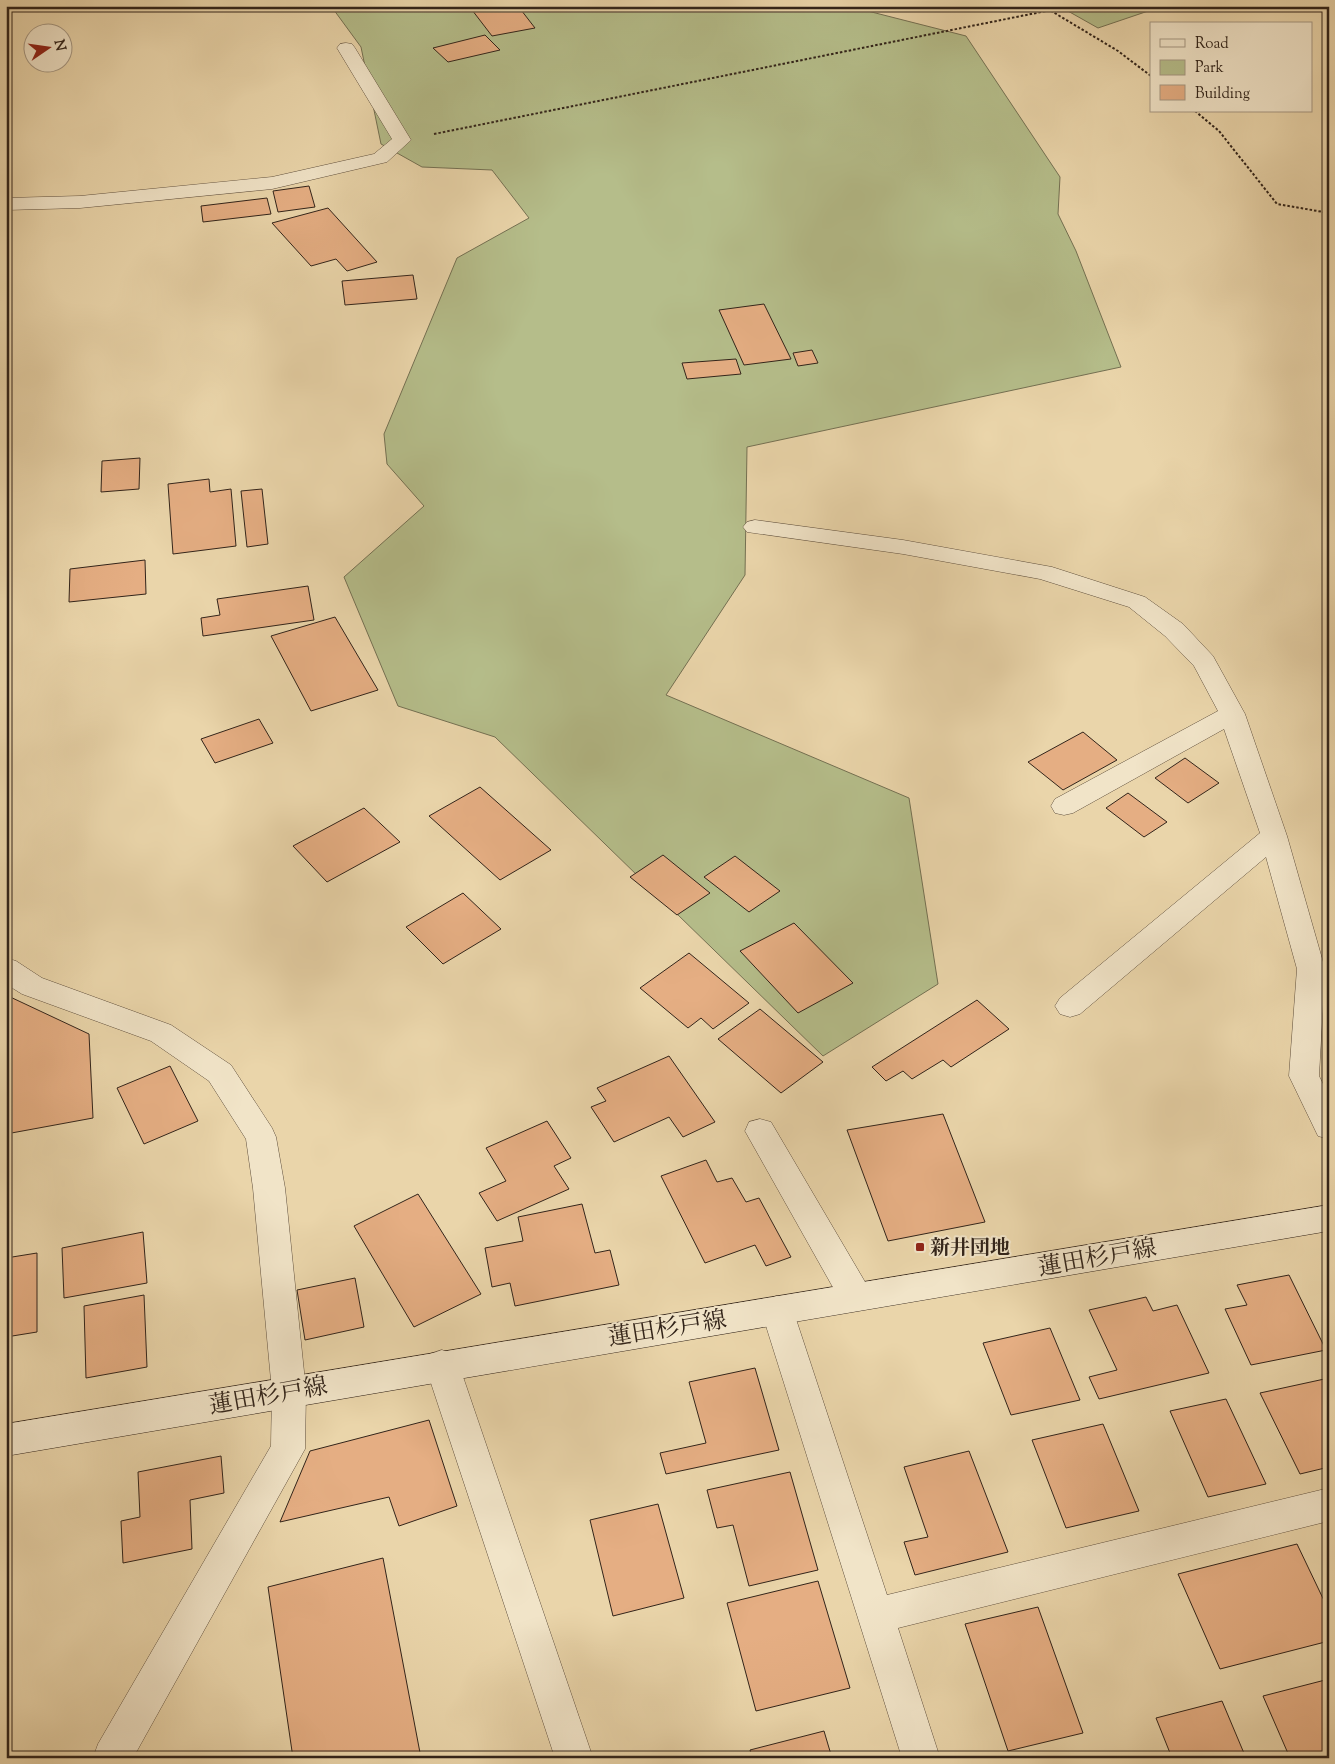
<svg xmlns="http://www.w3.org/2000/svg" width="1335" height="1764" viewBox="0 0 1335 1764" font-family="'Sorts Mill Goudy','Noto Serif JP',serif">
  <rect width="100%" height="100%" fill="#ead5aa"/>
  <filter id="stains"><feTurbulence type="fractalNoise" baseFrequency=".004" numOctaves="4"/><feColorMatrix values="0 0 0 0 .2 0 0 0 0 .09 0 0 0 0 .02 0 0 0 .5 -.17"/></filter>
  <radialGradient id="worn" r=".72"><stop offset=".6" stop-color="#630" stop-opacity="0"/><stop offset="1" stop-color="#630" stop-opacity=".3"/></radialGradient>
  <!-- green -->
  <path fill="#b5bd8a" stroke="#747052" d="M331,6h517l118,30 94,141 -2,37 18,37 45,116 -374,80 -2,128 -79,120 243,103 29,186 -115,72 -328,-319 -97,-31 -54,-129 80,-71 -37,-42 -3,-30 73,-176 72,-40 -37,-48 -70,-3 -41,-23 -20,-97z
    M1059,6h104l-65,22z"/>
  <!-- building -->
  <path fill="#e5ae83" stroke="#32241a" d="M408,6h31l-29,4z
    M469,6h49l17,22 -43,8z
    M485,35l15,15 -52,12 -15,-14z
    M309,186l6,21 -37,5 -5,-21z
    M267,198l4,16 -68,8 -2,-16z
    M328,208l49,54 -30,9 -11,-12 -25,7 -39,-43z
    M413,275l4,24 -72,6 -3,-24z
    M764,304l27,55 -47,6 -25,-55z
    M812,350l6,13 -20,3 -5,-13z
    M736,359l5,15 -54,5 -5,-16z
    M140,458l-1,31 -38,3 1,-31z
    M209,479l1,13 21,-3 5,57 -63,8 -5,-70z
    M262,489l6,55 -21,3 -6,-56z
    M145,560l1,34 -77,8 1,-33z
    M308,586l6,34 -111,16 -2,-18 19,-3 -3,-16z
    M335,617l43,73 -67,21 -40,-75z
    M259,719l14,24 -58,20 -14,-24z
    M1083,732l34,28 -54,30 -35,-28z
    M1185,758l34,25 -31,20 -33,-25z
    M480,787l71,63 -51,30 -71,-64z
    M1128,793l39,29 -23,15 -38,-29z
    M364,808l36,34 -73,40 -34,-36z
    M663,855l47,38 -33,22 -47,-38z
    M735,856l45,35 -31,21 -45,-35z
    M463,893l38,36 -58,35 -37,-37z
    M794,923l59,60 -55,30 -58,-62z
    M689,953l60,50 -36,26 -12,-11 -13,10 -48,-40z
    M6,995l83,39 4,84 -87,16z
    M977,1000l32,29 -58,38 -8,-7 -31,19 -9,-8 -17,10 -14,-14z
    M760,1009l63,53 -42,31 -63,-54z
    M669,1056l46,66 -32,15 -14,-20 -55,25 -23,-35 15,-6 -9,-13z
    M170,1066l28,55 -54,23 -27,-56z
    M943,1114l42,108 -97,19 -41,-111z
    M547,1121l24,37 -17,8 15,23 -72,32 -18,-28 27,-12 -20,-33z
    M706,1160l11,22 15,-4 14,24 13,-4 32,59 -25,9 -11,-21 -50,18 -44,-87z
    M418,1194l63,100 -67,33 -60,-101z
    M582,1204l13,49 15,-3 9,35 -104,21 -5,-23 -18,4 -7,-39 38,-7 -5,-24z
    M143,1232l4,51 -83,15 -2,-50z
    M37,1253v79l-31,5v-79z
    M1289,1275l37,75 -75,15 -26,-56 22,-4 -10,-20z
    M355,1278l9,49 -59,13 -8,-50z
    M144,1295l3,72 -61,11 -2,-72z
    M1146,1297l7,14 24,-6 32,68 -110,26 -10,-22 28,-7 -28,-60z
    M1050,1328l30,72 -69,15 -28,-72z
    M755,1368l24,82 -113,24 -6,-21 46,-10 -17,-61z
    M1329,1378v89l-29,7 -40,-81z
    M1226,1399l40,85 -58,13 -38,-86z
    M429,1420l28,86 -58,20 -10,-29 -109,25 30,-71z
    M1103,1424l36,87 -73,17 -34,-88z
    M969,1451l39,101 -93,23 -11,-33 24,-5 -24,-70z
    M221,1456l3,37 -34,7 2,49 -69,14 -2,-42 19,-4 -2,-45z
    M790,1472l28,98 -69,16 -16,-61 -16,3 -10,-38z
    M658,1504l26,94 -71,18 -23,-96z
    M1297,1544l32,67v30l-109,28 -42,-95z
    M383,1558l38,200h-128l-25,-171z
    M818,1581l32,107 -94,23 -29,-108z
    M1038,1607l45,126 -75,18 -43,-127z
    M1329,1679v79h-39l-27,-62z
    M1222,1701l24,57h-74l-16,-40z
    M824,1731l8,27h-80l-2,-8z"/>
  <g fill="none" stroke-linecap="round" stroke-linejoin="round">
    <defs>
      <path id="minor" d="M346,43l6,1 3,4 56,92 -24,22 -115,27 -192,19 -74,2v-12l74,-2 192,-19 102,-23 18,-15 -55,-91 3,-4z
        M755,520l148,20 149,27 93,30 38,27 30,32 32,58 42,122 38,133 -6,107 10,20v43l-11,-3 -29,-60 8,-107 -31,-112 -186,157 -10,3 -10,-3 -5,-8 5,-8 200,-165 -36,-104 -151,84 -9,2 -9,-2 -4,-7 4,-7 163,-88 -24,-45 -29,-30 -36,-29 -89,-28 -137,-25 -156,-22 -4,-5 4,-5z
        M6,958l10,3 26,17 129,47 60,40 41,63 4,9 9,51 21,203 -1,58 -172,309h-40l5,-14 173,-298 1,-55 -19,-203 -7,-49 -37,-58 -58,-40 -129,-47 -16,-10z
        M760,1119l11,3 97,165 4,10 -4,10 -12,4 -12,-4 -99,-176 4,-9z
        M777,1296l12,4 4,10 94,285 442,-107v33l-431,107 42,130h-38l-141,-448 4,-10z
        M442,1350l12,4 5,11 134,393h-38l-130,-393 5,-11z"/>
      <path id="secondary" d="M1329,1205v26l-1323,225v-32z"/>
    </defs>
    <!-- minor casing -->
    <use href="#minor" stroke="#60503e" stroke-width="1"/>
    <!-- secondary casing -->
    <use href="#secondary" stroke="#32241a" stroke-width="1"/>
    <!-- path -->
    <path stroke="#32241a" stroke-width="2" stroke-dasharray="2.5 2" stroke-linecap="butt" d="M1043,6l75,45 33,25
      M1195,111l24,20 58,73 52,9
      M434,134l617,-124"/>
    <!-- minor -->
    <use href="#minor" fill="#f1e4c8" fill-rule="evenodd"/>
    <!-- secondary -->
    <use href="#secondary" fill="#f1e4c8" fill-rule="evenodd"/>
  </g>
  <!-- markers -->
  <rect fill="#8f2418" stroke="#f1e4c8" stroke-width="2" x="915" y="1242" width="10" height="10" rx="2.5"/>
  <g text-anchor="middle" stroke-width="4" stroke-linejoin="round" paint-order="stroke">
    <!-- poi labels -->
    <g font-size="20" font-weight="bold" fill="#32241a" stroke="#f1e4c8" text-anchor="start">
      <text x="930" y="1254">新井団地</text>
    </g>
    <!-- near-street labels -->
    <g font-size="24" fill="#32241a" stroke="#f1e4c8">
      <text transform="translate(1097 1257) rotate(-10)" y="8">蓮田杉戸線</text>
      <text transform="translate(667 1328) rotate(-9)" y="8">蓮田杉戸線</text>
      <text transform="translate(268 1395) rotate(-10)" y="8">蓮田杉戸線</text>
    </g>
  </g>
  <!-- margin -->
  <rect width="1335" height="1764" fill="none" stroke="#ead5aa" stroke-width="25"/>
  <rect x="8" y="8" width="1320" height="1749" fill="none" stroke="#32241a" stroke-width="2.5"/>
  <rect x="12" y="12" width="1310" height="1739" fill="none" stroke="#32241a"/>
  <!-- legend -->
  <rect x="1150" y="22" width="162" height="90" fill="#f1e4c8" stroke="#a59782"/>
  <rect x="1160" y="39" width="25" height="8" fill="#f1e4c8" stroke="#a59782"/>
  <text x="1195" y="48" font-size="15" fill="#32241a">Road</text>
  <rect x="1160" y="60" width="25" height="15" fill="#b5bd8a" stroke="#a59782"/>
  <text x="1195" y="72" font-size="15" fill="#32241a">Park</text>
  <rect x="1160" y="85" width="25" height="15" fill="#e5ae83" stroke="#a59782"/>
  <text x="1195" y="98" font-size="15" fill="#32241a">Building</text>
  <!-- north arrow -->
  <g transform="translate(48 48) rotate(77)"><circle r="24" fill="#f1e4c8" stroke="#a59782"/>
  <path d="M0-4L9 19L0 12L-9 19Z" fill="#8f2418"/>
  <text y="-8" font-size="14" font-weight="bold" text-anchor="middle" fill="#32241a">N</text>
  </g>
  <rect width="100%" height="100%" filter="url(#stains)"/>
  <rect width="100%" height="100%" fill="url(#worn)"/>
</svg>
